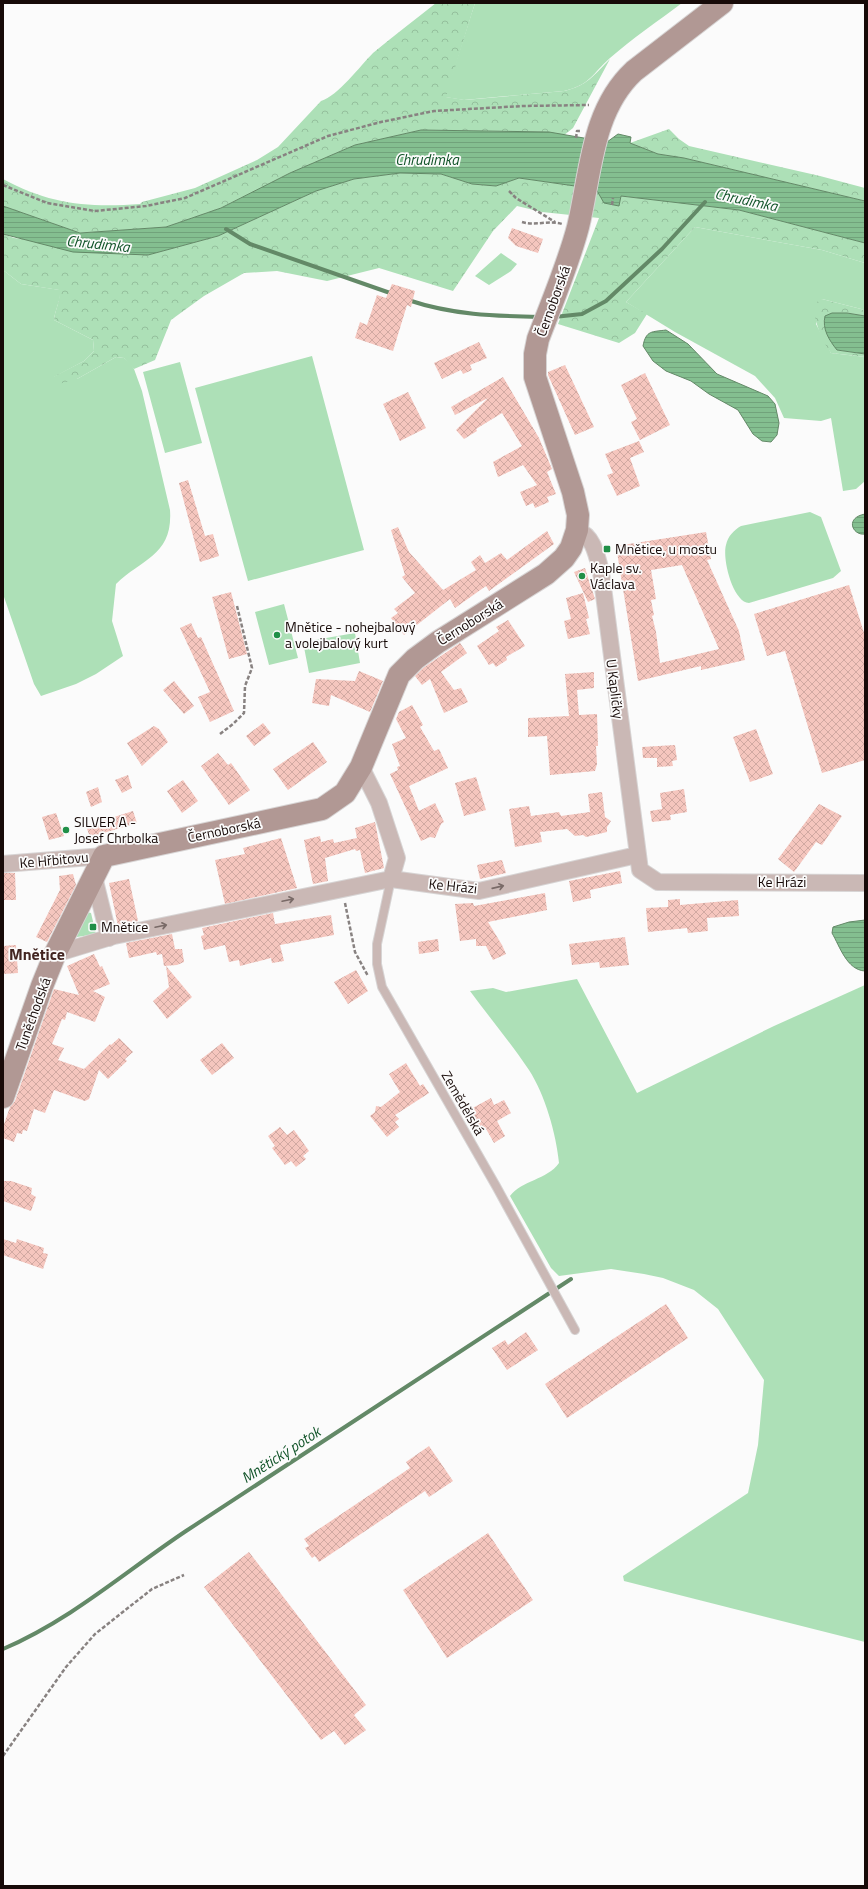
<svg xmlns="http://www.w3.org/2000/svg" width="868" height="1889" viewBox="0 0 868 1889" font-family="'Titillium Web',sans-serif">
  <defs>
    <pattern id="forest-crowns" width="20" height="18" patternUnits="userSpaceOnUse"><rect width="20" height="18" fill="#ade0b7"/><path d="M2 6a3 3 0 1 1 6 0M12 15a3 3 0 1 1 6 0" fill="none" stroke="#94bf9c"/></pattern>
    <pattern id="water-rules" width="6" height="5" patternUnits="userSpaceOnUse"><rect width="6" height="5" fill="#84bf90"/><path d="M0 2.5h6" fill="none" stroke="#71a37b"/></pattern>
    <pattern id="building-cross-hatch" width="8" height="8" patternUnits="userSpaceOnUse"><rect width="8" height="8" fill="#f5c6be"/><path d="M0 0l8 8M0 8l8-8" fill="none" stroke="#d1a9a2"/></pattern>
  </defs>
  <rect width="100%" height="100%" fill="#fbfbfb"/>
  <!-- green -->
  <path fill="#ade0b7" d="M475,3h207c-24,18 -49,35 -72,55 -18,16 -20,27 -46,33l-100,9 -19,-3z
    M695,227l127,23 43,13v47l-43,-11 -6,25 15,29 34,4v124l-9,8 -13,2 -12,-73 -10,3 -37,-3 -9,-20 -20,-22 -80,-44 -49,-30z
    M501,253l16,11 -6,7 -22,14 -14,-9z
    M3,270l18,14 39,6c1,11 -5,19 -6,30l39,20 1,11 -10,10 -30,16 23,2 39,-22 8,1 6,5 4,6 8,22 28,119c3,45 -27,48 -54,74l-4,37 11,35 -27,18 -20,10 -35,12 -7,-12 -31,-90z
    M312,356l52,194 -116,31 -53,-193z
    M180,362l22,81 -37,10 -22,-81z
    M810,512l11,5 20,54 -8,7 -84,25c-16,-1 -27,-44 -23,-58 2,-9 8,-15 15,-19z
    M284,604l14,54 -29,7 -14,-53z
    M355,633l5,30 -51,10 -6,-31z
    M87,912l4,1 5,21 -19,3 -1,-2z
    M577,979l60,114 137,-67 91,-41v657l-241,-61 -1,-5 125,-83 10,-48 6,-65 -46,-71 -24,-19 -31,-12 -19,-4 -33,-5 -52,7 -8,-8 -41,-72c12,-16 37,-16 49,-33 -3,-30 -14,-68 -30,-93 -18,-27 -40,-53 -59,-79l23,-3 13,4z"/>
  <!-- forest -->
  <path fill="url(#forest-crowns)" d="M436,3h39l-29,94 19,3 99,-9c23,-5 30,-16 46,-32l-37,69 -10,8 -14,-4 -128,-2 -66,15 -65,28 -69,35 -55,19 -86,6 -77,-27v-27c46,25 85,29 137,25l2,-2 53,-14 62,-28 21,-13 43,-46c17,-5 39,-35 52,-48 20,-17 42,-33 63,-50z
    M669,129l10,10 10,7 131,30 45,12v13l-181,-43 -26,-4 -28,-11z
    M400,173l41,1 31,10 24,2 23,-8 77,11 9,12 14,4 2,-9 118,14 126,33v20l-43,-13 -127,-23 -69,75 21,12 -12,19 -16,10 -61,-19 41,-106 -57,-6 -25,-6 -24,25 -40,60 -74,-23 -52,13 -50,-10 -33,2 -40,23 -33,24 -16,40 -21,9 -10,-11 -8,-1 -39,22 -22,6 -2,-8 31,-16 10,-10 -1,-11 -39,-20c1,-11 7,-19 5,-30l-38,-6 -18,-14v-36l11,4 134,17 70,-19 98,-45 38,-12z
    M822,299l43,11v6l-18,-3 -10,37 28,4v3l-34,-4c-11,-14 -15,-31 -19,-48z"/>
  <!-- water -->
  <path fill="url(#water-rules)" stroke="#638967" d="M421,130l128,2 58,10 11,-8 13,3 -1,6 28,11 26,4 181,43v42l-126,-33 -118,-14 -2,10 -15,-3 -8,-14 -77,-11 -23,8 -24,-2 -31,-10 -41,-1 -46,6 -38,12 -98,45 -70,19 -75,-3 -70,-18v-28l77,27 86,-6 55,-19 69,-35 65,-28z
    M832,313h15l18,3v38l-28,-4c-8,-10 -15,-21 -12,-34z
    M666,330l22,14 29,30 51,22 7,8 4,19 -2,12 -6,7 -9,-1 -9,-7 -15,-24 -29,-16 -18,-13 -25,-10 -13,-10 -10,-15c3,-16 9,-14 23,-16z
    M865,514v20c-12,2 -21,-16 0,-20z
    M865,920v51c-18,-1 -25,-24 -33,-38l1,-6 16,-5z"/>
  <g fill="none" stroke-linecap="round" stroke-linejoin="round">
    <!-- stream -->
    <path stroke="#638967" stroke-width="4" d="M226,229l24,15 143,50
      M408,300c45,15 85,16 132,17
      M554,317l28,-3 24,-13 56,-52 43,-47
      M3,1649c68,-29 123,-78 183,-118 128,-84 257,-168 385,-252"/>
  </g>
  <!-- building -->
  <path fill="url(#building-cross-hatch)" fill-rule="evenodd" d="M512,228l31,11 -5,14 -22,-7 -8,-8z
    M392,284l23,7 -4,16 -4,-2 -14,46 -38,-13 5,-16 7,3 10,-30 9,3z
    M479,342l8,16 -17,7 2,5 -9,4 -2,-4 -19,9 -8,-16z
    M565,365l29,62 -19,8 -27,-60v-3z
    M645,373l25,52 -30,15 -9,-18 6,-3 -16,-34z
    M503,377l36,61 13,31 -5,3 9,22 -9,3 2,5 -14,6 -2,-5 -7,3 -6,-14 17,-7 -14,-20 -25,12 -5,-15 29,-16 -20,-33 -26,16 1,2 -13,8 -8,-9 32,-32 -33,17 -4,-8z
    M408,392l18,36 -26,13 -17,-37z
    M639,441l5,11 -14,6 10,28 -23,10 -10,-21 6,-2 -8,-19z
    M188,480l17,56 8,-2 6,22 -19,6 -21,-79z
    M398,527l11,25 34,38 33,-20 -5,-8 9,-7 5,8 16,-10 6,7 40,-29 7,13 -65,47 -3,-5 -31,22 -5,-9 -46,36 -13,-17 7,-5 -4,-4 21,-16 -13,-16 3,-2 -14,-45z
    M706,532l5,27 -4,1 32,71 6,29 -44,10v-4l-63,15 -22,-135zM682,565l37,84 -59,14 -4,-31 -4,-16 2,-1 -3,-15 5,-1 -5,-29z
    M585,568l10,31 -7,3 -14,-30z
    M849,585l16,51v124l-43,13 -37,-122 -18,5 -13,-42z
    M231,592l16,62 -18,5 -17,-62z
    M583,593l6,25 -3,1 4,15 -22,5 -4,-18 7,-2 -5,-21z
    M508,620l17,26 -19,11 1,3 -11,7 -3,-4 -4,2 -12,-19 22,-15 -3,-4z
    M191,623l7,15 3,-1 33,74 -24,11 -12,-25 12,-5 -30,-64z
    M460,643l7,10 -26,19 13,18 7,-2 7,14 -24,11 -14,-34 -8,6 -7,-9 8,-8z
    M359,671l24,10 -13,31 -39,-17 -2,11 -17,-3 4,-24 39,2z
    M594,672v16l-17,2 2,25 18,-1 1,32h-2l1,18 -2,7 -45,4 -3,-39 -19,1v-19l41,-2 -4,-42z
    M174,681l20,25 -10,8 -21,-24z
    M412,705l11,20 -3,2 14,24 5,-2 9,19 -39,18 10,25 16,-8 9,19 -3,2 -6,14 -5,-1 -9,4 -31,-67 8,-4 -1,-3 3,-1 -8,-22 14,-6 -10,-19 3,-7z
    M263,723l8,10 -17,13 -8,-10z
    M154,726l5,3 9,13 -26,24 -15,-23z
    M756,729l17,45 -23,8 -17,-45z
    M313,742l14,20 -39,28 -15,-21z
    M675,745l2,15 -5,1 1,5 -16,1v-9h-14l-1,-11z
    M218,753l10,12 3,-2 19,27 -21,15 -28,-39z
    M128,775l4,13 -10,5 -7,-13z
    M476,777l10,33 -22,6 -9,-33z
    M183,780l15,21 -16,12 -15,-22z
    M98,787l4,15 -11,5 -5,-15z
    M684,789l3,23 -17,3 1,5 -19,2 -2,-11 12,-2 -2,-16z
    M602,792l3,25 6,4 -4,6v5l-21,5 -3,-2 -8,1 -8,-7 -27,3 2,10 -27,5 -6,-38 20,-3 2,10 28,-4 2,4 29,-4 -2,-18z
    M819,804l23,12 -20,29 -6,-3 -22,30 -16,-13z
    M133,811l4,12 -47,14 -4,-11z
    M56,813l8,23 -15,4 -7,-23z
    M375,822l9,46 -19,5 -5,-23 -4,1 -1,-2 -30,9 3,23 -15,3 -9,-44 16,-4 1,6 12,-3 1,4 23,-5 -2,-10z
    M281,838l16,50 -72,16 -10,-44 30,-6 -2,-6z
    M502,860l4,13 -26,6 -3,-14z
    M620,871l2,12 -32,7 1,8 -18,4 -4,-21z
    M3,873h12l1,27h-13z
    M73,874l3,11 -29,57 -11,-5 24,-47 -1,-14z
    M129,879l9,42 -20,5 -9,-43z
    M545,893l2,17 -59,12 14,23 4,9 -13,6 -7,-14h-10v-7l-16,2 -5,-37 18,-1 1,3z
    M680,899v6l58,-5 1,16 -32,2 1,13 -20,2 -1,-5 -39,4 -2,-24 22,-1v-7z
    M273,913l2,11 56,-9 3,20 -54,10 4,16 -12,2 -1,-5 -31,8 -1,-6 -10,2 -4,-17 -21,5 -3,-14 3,-1 -2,-7z
    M172,934l3,15h7l2,13 -7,3 -13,1 -2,-12 -5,1 -1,-3 -27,6 -3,-15z
    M625,937l4,28 -29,3 -1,-6 -27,3 -3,-21z
    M438,939l1,12 -20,3 -1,-12z
    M16,945l2,28 -15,1v-28z
    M94,954l6,13 2,-1 8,18 -17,7 12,6 -10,25 -28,-10 -2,8 -3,-1 -10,25 12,4 -6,12 26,9 26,-25 1,1 8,-7 14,14 -8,7 2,2 -19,18 -9,-9 -10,29 -4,2 -31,-11 -9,23 -11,-4 -7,22 -4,-1 -1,4 -5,-1 -3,9 -11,-4v-11l7,-20 5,-6 39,-112 25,6 -12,-29z
    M166,966l26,31 -25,22 -14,-18 16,-14z
    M356,970l12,21 -20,13 -14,-22z
    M222,1043l12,15 -22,17 -12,-15z
    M406,1063l14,23 3,-2 6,9 -34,22 4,4 -4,3 4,5 -12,10 -17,-21 5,-4 1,-6 5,1 19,-15 -11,-18z
    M491,1098l3,7 10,-5 7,13 -14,8 8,15 -11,7 -9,-16 -5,2 -11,-19z
    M280,1127l7,8 7,-5 15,21 -6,5 3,3 -10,8 -5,-6 -6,4 -13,-17 3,-2 -7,-10z
    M3,1181h8l21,7 -1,6 5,3 -5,14 -28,-10z
    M3,1239l13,4 1,-4 27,9 -1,5 5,1 -5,15 -40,-14z
    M666,1304l22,34 -121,80 -22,-34z
    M526,1332l12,18 -31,20 -15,-22 13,-8 3,5z
    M429,1446l24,35 -24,16 -4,-6 -106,71 -4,-6 -3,2 -7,-10 4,-2 -5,-7 106,-71 -4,-6z
    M488,1533l45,67 -86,58 -44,-68z
    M249,1552l117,153 -12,10 12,15 -21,15 -11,-14 -13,9 -117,-153z"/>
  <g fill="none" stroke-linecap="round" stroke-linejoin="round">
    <defs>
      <path id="lane" d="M391,879l-14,65v20l5,23 114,199 79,144"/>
      <path id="street" d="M577,530c17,6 20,27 24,42l39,298 18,12 207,1
        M361,767l18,36 18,55 -6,21
        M3,864l101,-8
        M94,877l15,61
        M55,954l59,-18 277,-57 88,12 158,-36"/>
      <path id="secondary" d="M3,1097l39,-111 13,-32 49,-98 218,-47 23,-16 16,-26 38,-92 16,-16 23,-17 108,-68 18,-16 7,-10 6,-18 1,-15 -5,-23 -38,-115v-23l3,-15c14,-37 30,-74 40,-112 13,-53 13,-116 56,-156l88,-68"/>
    </defs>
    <!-- lane casing -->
    <use href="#lane" stroke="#d7d4d4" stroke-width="10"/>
    <!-- street casing -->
    <use href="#street" stroke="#d7d4d4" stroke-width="18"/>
    <!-- secondary casing -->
    <use href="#secondary" stroke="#d7d4d4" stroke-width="24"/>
    <!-- path -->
    <path stroke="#888281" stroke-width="2.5" stroke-dasharray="4 2" stroke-linecap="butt" d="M576,138l1,-7h3
      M3,185l44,18 48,8 51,-5 39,-8 143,-62 53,-14 53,-11 89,-5 66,-1
      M509,191l7,7 39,24
      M612,205l1,-7
      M522,222c13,4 27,-2 40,2
      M220,734l13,-10 11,-11 1,-27 7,-18 -15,-62
      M345,903l10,49 13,24
      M3,1756l63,-89 29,-33 57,-45 32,-14"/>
    <!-- lane -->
    <use href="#lane" stroke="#cab8b5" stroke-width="8"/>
    <!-- street -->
    <use href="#street" stroke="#cab8b5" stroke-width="16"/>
    <!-- secondary -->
    <use href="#secondary" stroke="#b19894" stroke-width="22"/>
  </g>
  <!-- one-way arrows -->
  <defs><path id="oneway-shaft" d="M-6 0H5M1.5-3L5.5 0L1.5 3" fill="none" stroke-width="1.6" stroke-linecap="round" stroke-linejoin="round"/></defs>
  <g stroke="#796a67">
    <use href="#oneway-shaft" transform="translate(498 887) rotate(-13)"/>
    <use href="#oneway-shaft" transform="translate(288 900) rotate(-12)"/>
    <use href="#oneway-shaft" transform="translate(161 926) rotate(-12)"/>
  </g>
  <!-- markers -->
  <g fill="#1f8f47" stroke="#fbfbfb" stroke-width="1.5">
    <rect x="603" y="545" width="8" height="8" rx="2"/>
    <circle cx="582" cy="576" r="4"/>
    <circle cx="277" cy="635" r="4"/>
    <circle cx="66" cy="830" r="4"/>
    <rect x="89" y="923" width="8" height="8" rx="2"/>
  </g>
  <g text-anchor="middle" stroke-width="3.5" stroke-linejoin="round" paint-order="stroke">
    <!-- street labels -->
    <g font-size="14" fill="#170a08" stroke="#fbfbfb">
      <text transform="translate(553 301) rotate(-70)" y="5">Černoborská</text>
      <text transform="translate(470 622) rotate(-32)" y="5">Černoborská</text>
      <text transform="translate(615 689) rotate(83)" y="5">U Kapličky</text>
      <text transform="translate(224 830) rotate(-12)" y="5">Černoborská</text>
      <text transform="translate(54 860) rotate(-5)" y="5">Ke Hřbitovu</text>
      <text x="782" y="887">Ke Hrázi</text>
      <text transform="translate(453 886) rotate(6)" y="5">Ke Hrázi</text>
      <text transform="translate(33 1014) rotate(-70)" y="5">Tuněchodská</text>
      <text transform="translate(463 1103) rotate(60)" y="5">Zemědělská</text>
    </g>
    <!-- poi labels -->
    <g font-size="14" fill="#170a08" stroke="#fbfbfb" text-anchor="start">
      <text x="615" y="554">Mnětice, u mostu</text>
      <text x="590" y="573">Kaple sv.<tspan x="590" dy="16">Václava</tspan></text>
      <text x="285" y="632">Mnětice - nohejbalový<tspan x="285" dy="16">a volejbalový kurt</tspan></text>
      <text x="74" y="827">SILVER A -<tspan x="74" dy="16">Josef Chrbolka</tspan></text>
      <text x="101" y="932">Mnětice</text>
    </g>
    <!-- water labels -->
    <g font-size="15" font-style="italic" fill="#105328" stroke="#fbfbfb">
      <text x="427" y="165">Chrudimka</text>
      <text transform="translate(746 200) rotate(12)" y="5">Chrudimka</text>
      <text transform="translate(98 244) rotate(6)" y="5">Chrudimka</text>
      <text transform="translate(281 1455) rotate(-33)" y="5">Mnětický potok</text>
    </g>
    <!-- quarter labels -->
    <g font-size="16" font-weight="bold" fill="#422521" stroke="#fbfbfb">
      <text x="37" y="960">Mnětice</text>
    </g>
  </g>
  <!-- border -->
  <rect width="868" height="1889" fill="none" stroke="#170a08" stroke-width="8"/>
</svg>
